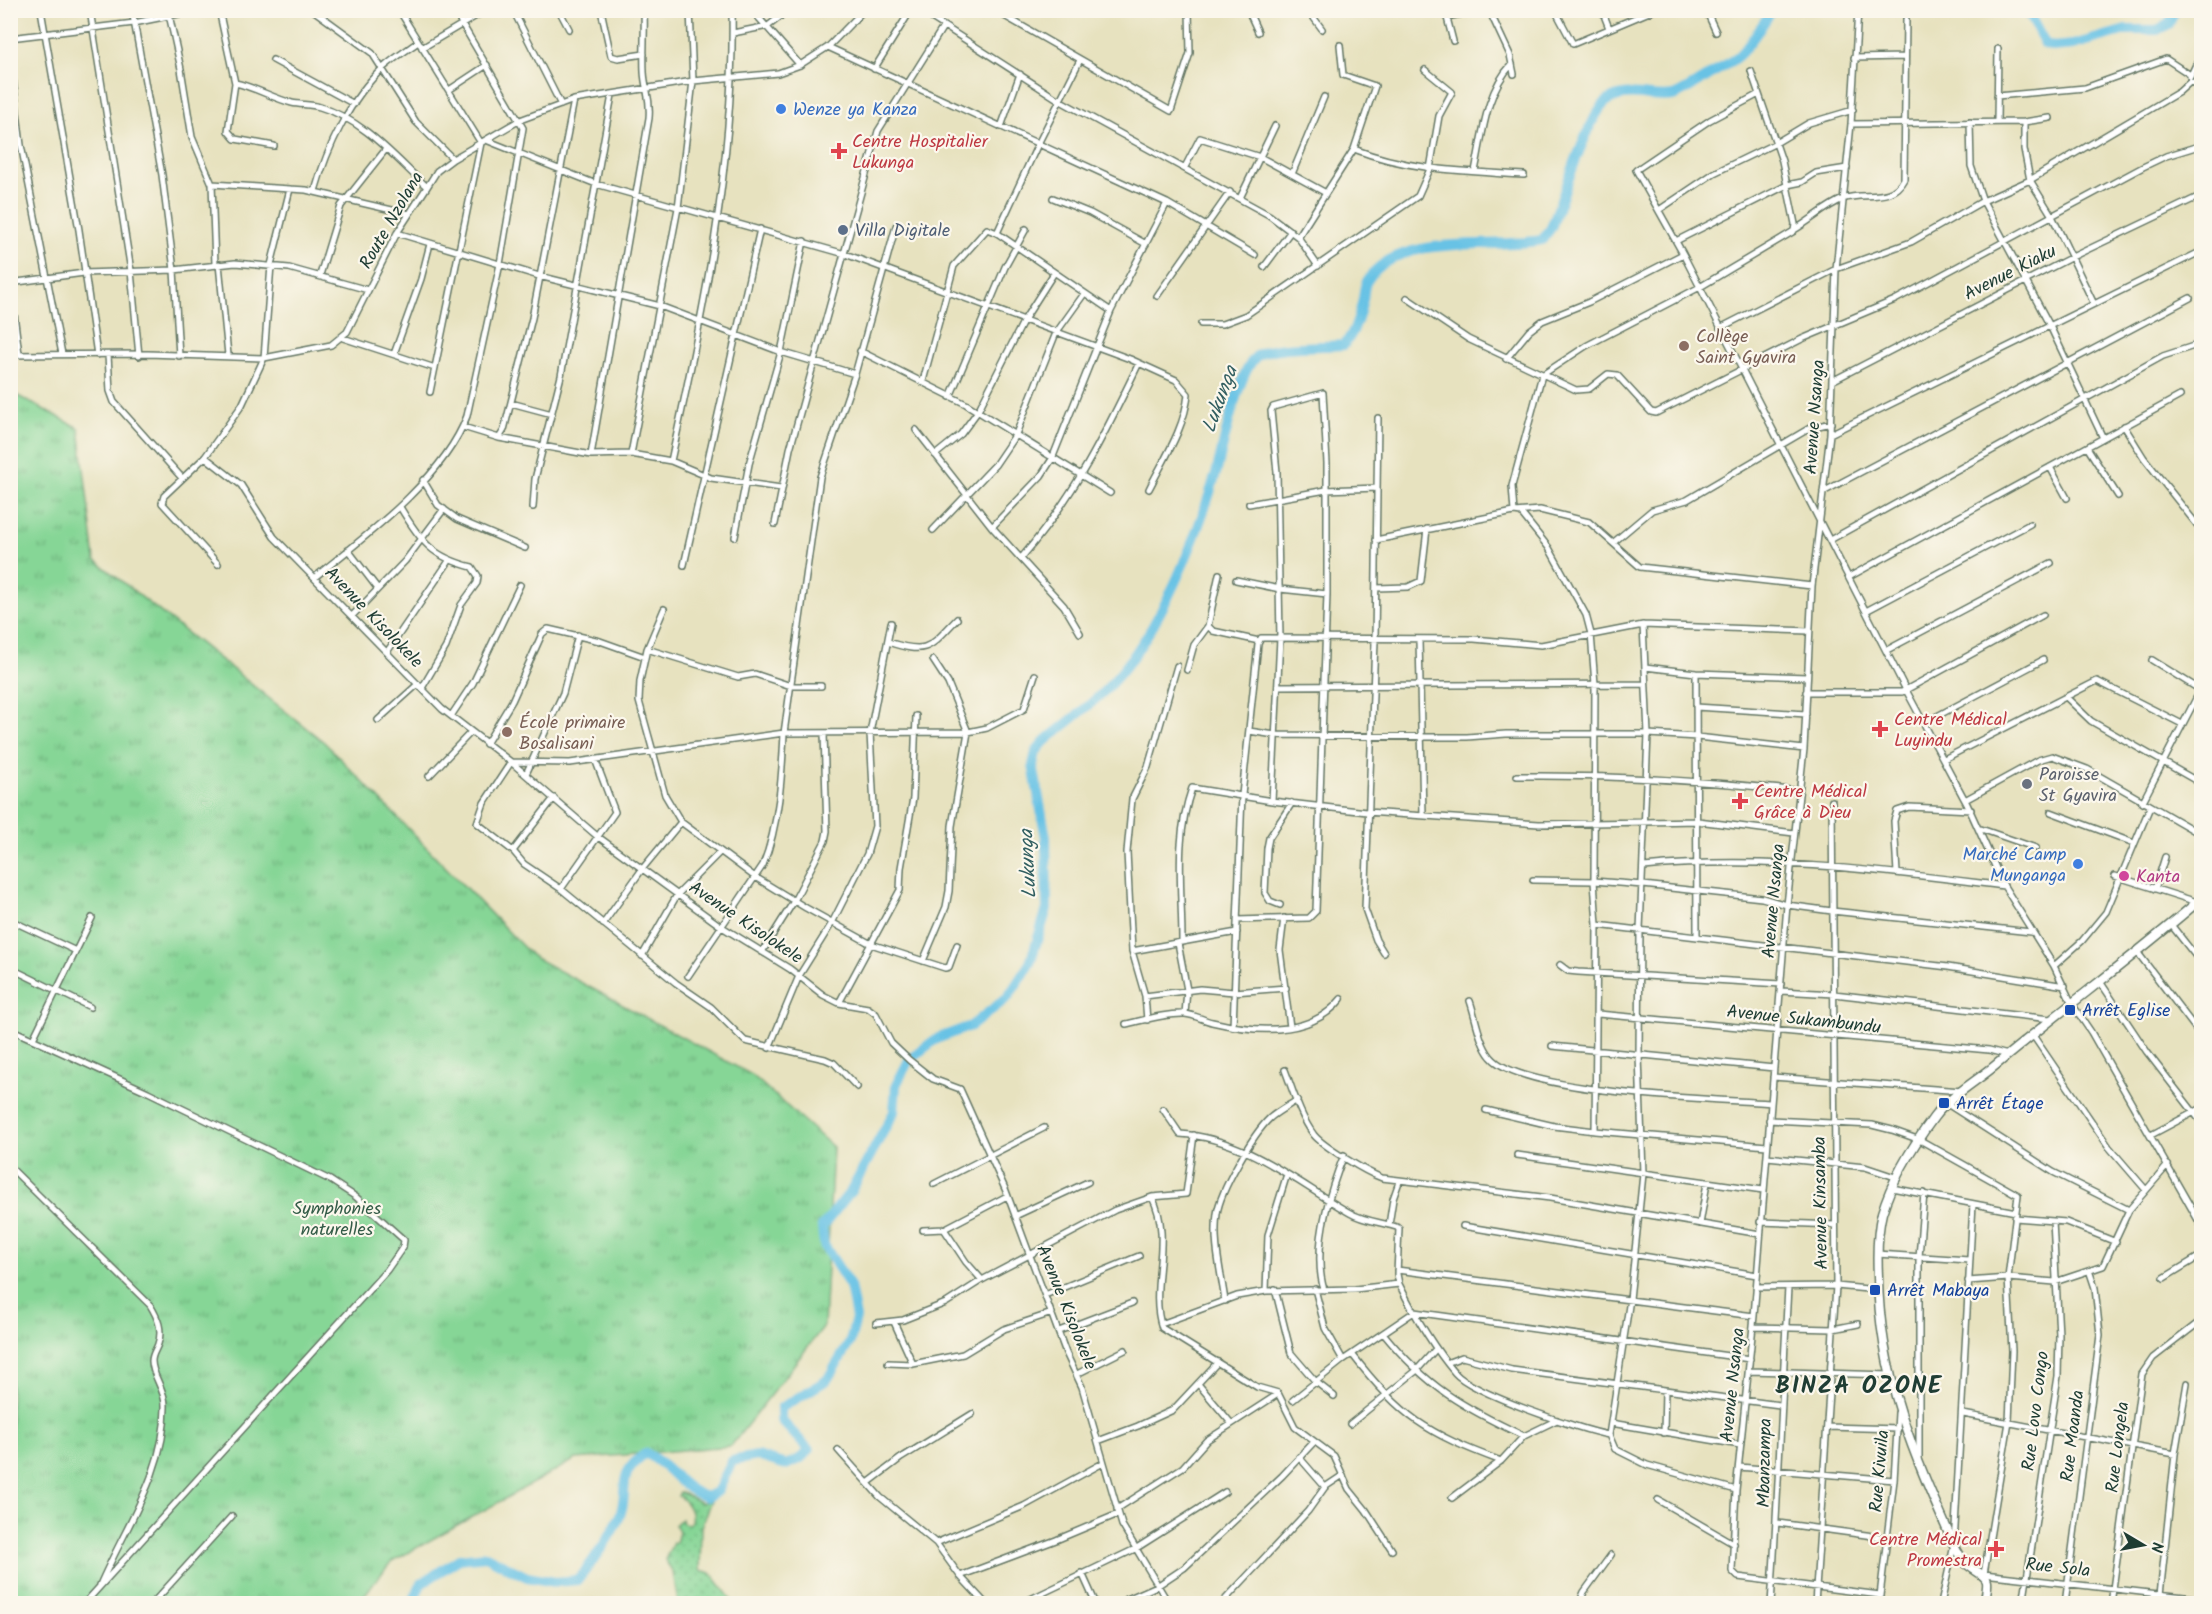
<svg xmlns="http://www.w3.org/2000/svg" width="2212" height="1614" viewBox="0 0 2212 1614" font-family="Kalam,sans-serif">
  <defs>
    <pattern id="grass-dots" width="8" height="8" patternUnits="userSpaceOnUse" patternTransform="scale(1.5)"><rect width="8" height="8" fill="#86d696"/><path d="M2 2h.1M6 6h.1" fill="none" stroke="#6daf7b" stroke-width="1.8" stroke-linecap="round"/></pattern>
    <pattern id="park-tufts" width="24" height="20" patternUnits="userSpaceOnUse" patternTransform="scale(1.5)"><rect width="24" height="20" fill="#86d696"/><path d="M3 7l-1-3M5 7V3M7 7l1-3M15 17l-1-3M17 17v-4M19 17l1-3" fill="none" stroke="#6daf7b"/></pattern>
  </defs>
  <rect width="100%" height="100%" fill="#fbf7ec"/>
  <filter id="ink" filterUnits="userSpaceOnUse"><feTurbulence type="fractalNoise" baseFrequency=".0167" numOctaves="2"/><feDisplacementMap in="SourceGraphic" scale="12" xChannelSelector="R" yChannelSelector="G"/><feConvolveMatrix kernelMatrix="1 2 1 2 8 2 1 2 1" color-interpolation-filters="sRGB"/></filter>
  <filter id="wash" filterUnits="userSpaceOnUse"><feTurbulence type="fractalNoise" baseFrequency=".008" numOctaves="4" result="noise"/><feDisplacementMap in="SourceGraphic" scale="24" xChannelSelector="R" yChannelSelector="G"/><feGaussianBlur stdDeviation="1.35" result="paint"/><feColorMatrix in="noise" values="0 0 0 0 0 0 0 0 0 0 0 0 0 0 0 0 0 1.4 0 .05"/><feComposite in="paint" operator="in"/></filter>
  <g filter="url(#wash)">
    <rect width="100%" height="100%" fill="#e7e2bf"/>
    <!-- grass -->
    <path fill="url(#grass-dots)" stroke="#528a65" stroke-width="1.5" d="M680,1492l22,11 9,-3 -10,27 -1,43 11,3 23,30h-56l-5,-31 -8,-12 8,-17h3l3,-11 -4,-7 6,-6 2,4 7,1c5,-11 -3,-22 -12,-28z"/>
    <!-- park -->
    <path fill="url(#park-tufts)" stroke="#528a65" stroke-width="1.5" d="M16,395l63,33 16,132 229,182 208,214 220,119 81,72 -9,179 -93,120 -155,13 -185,103 -33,41 -347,1 -1,-1201z"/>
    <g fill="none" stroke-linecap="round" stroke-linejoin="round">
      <!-- river -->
      <path stroke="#67c2e5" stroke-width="10" d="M2027,10l18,34 8,3 20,-2 53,-15h31l12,-6 6,-14
        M412,1604l9,-20 38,-25 27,-3 41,21 28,5 23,-2c15,-19 31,-40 41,-62 12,-29 -6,-42 27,-65 26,14 34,36 61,44l11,-6 14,-30 25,-5 29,9 15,-7 8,-8 -28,-30v-12l46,-28 23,-38 6,-24 -6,-32 -26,-41 -2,-18 29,-36 43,-79 2,-27 13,-25 27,-21 35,-13 37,-29 22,-34 17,-54 -1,-71 -13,-73 3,-13 8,-10c22,-19 47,-36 66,-57 51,-55 86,-144 107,-215 6,-24 22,-102 41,-115 16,-10 66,-8 86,-10 12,-15 15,-28 19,-46 1,-6 1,-14 4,-18 30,-50 127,-31 175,-41l9,-12c10,-26 37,-111 55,-126 20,-15 45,-2 67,-6 8,-2 60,-35 66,-41 13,-13 23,-30 33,-45"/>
    </g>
  </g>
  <g filter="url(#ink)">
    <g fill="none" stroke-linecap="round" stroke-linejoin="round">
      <defs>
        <path id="street" d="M41,10l38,220 18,125
          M90,10l41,261 8,85
          M132,10l30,165 12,95 5,86
          M168,10l13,59 11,68 20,47 3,80
          M219,10l16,73 -7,48 7,8 39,7
          M313,10l59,43 44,69 37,37
          M399,10l82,133 -51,249
          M513,10l48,95
          M559,10l10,19
          M601,10l10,46 7,2 26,-4
          M752,10l48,55
          M919,10l140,90 210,115 29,22 20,29
          M994,10l177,101 19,-58 -1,-43
          M1248,10l10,22
          M1308,10l14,19
          M1445,10l8,31
          M1489,10l21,45 4,19
          M1555,10l18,34 81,-34
          M1602,10l7,18
          M1706,10l10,22
          M1858,10l-7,114 -15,145 -6,165 -18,152 -8,163 -17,156 -33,411 -18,174 -4,81 6,6 142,18
          M1446,17l37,-7
          M733,33l35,-7 21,-16
          M10,38l124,-15 64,-13
          M828,47l339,156 88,52
          M422,48l64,-38
          M10,55l11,90 41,209
          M1854,58l51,-1
          M273,60l81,44
          M874,69l37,-59
          M2190,77l12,-25
          M2190,82l12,3
          M235,83c20,4 37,15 57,20 9,2 18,1 28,4 44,13 74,50 107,80
          M449,90l38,-25
          M1757,95l-47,25 -74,50 47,84 223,436 61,114 37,82 50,80 18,38 19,28 111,195
          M1997,96l88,-8 81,-29 23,15
          M1970,122l1,44 12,35 67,125 53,112
          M1997,122l1,-73
          M2024,122v27l6,31 22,36 42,88
          M1851,124l173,-2 26,-4
          M1001,127l19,-53
          M486,140l110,44 249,70 285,105 46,21 12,14c-3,34 -24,65 -39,95
          M1354,149c56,22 112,22 170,26
          M1185,167l15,-29 60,19 66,36
          M1475,171c8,-37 10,-78 37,-107
          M1292,174l32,-77
          M212,184l94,6 103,24
          M290,189l-19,76 -7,93 -22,47 -37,52 36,28 33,52 168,172 69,53 86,74 125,91 68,42 33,26 16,8 29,5 8,6 15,29 18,17 24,19 27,10 46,102 60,162 16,34 40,138 47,79
          M315,191c12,-43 35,-93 69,-124 10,-9 23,-17 34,-25
          M1053,198l37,15 56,31
          M1240,198l35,-72
          M1659,210l55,-37 60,-29 35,-21 44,-13
          M1794,230c16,-9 32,-24 49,-31 22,-8 48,5 61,-20l2,-160
          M397,233l142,43 121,30 121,46 74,22
          M997,233l41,-89 42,-84
          M1298,237l56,-88 21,-63 -32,-11 -3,-30
          M1676,241l111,-56 15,-3 14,-9 31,-5
          M219,264l9,91
          M1264,267l27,-36
          M320,275l21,-69 45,-57
          M10,282l9,72
          M10,283l74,-10 90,-3 61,-7 54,5 79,22
          M1157,296l73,-104
          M1407,298l61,41 108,51 13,-1 19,-15 9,1 34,37 5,1 146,-74 93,-39 248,-133 23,-11 36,-11
          M1201,324h21l24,-9 172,-119 12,-27 9,-53 13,-24 -27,-22
          M1720,328l116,-59 75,-27 72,-41 47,-21 149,-88 11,-10
          M343,338l92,30
          M860,351l106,53 144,89
          M394,354l27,-75 9,-35
          M10,355l138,-1 116,4 67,-13 16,-13 50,-99 30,-46 10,-16 16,-12 67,-39 54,-20 119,-19 85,-8 22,-8 28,-18 36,-37
          M108,355l2,36 4,11 68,76
          M1506,359l23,-28 13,-10 47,-19 94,-48
          M1834,380l238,-123 130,-62
          M923,381l31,-115 33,-37 10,4 114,78
          M950,397l55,-130 21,-38
          M511,403l41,11
          M1378,418l-3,223 -10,268 11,31 8,13
          M2124,426l20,32 58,73
          M463,427l36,11 92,17 40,-1 40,7 40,17 70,10
          M916,430l76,97 72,79 16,27
          M1830,434l372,-183
          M499,438l5,-8 28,-112 42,-218
          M2087,447l31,49
          M631,454l47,-246 15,-127 -3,-71
          M591,455l58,-337c2,-20 -4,-28 -5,-46 -1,-21 1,-41 0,-62
          M935,455l26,-21 17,-23 46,-91 30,-47
          M205,457l-41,39 -2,7 56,61
          M671,461c32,-147 64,-299 61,-451
          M2050,467l17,31
          M423,480l15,25 19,14 68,29
          M1823,492l367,-194
          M1249,504l77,-14 51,-2
          M400,507c21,35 32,50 72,60l6,9 -1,7 -16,22 -15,42 -24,41
          M533,507l2,-28 26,-103 51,-281
          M1514,512l7,1 28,35 37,67 5,19 4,50 -1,197 3,44 -2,206
          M1514,512l-2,-26 30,-111 44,-29 114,-59 94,-56 1,-7 -13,-63 -31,-90
          M775,524l15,-75 88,-318 65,-104
          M992,527l49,-51 11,-17 59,-148 56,-108
          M933,530l62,-65 21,-31 40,-101 28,-39
          M735,537l14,-73 32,-112 23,-111
          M1376,540l138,-28 26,-2 49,12 51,45 172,19
          M1830,540l333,-184 37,-12
          M1614,542l38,-32 35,-10 123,-72 21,-5
          M348,550l30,39
          M1022,557c52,-60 83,-123 117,-194
          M684,565l76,-336
          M315,577c51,-41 129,-99 152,-161l33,-152 23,-136 -69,-118
          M1849,577l331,-181
          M1236,580l44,9 47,5
          M1376,588l32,-1 13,-6 6,-52
          M664,609l-17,40 -7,32 -1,20 26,94 16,27 74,55 51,31 65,36 74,24 4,-1 8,-22
          M1866,611l164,-87
          M352,616l53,-55 39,-52
          M1643,625l5,109 -8,196 -1,125 4,119 -13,125 -21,136 6,14 32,16 89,25
          M1208,626l5,5 46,10
          M1419,640l4,175
          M888,642c40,13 41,6 69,-23
          M647,649l91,28 17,-3 36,12h30
          M1887,650l164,-87
          M387,652l62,-91
          M2152,660l47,29 3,-11
          M1645,667l51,6 111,4
          M1187,670l7,-25 14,-19 11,-52
          M1696,673l1,264
          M1278,686l366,-2
          M1806,692h96l141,-77
          M2066,697l25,24 111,63
          M1696,707l110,7
          M451,716l22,-33 47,-98
          M378,720l40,-36
          M1924,723l119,-63
          M1249,731l26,4 192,2 39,-3h142l49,3 107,12
          M486,744l26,-43 30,-67 6,-5 52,12 45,16
          M1944,759l153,-78 85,43
          M526,774l37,-81 15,-58
          M429,776l42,-44
          M1517,776c95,-1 188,4 282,15
          M1965,800l73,-40 14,-4 35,13 115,66
          M2142,803l60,-116
          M2051,812l83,31
          M1981,829l55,19
          M513,851l41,-53
          M1644,867c123,-12 238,4 360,19
          M1897,873l-3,-52 3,-10 12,-4 62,3
          M2115,876l82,26
          M1533,880l61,1 49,4 119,13 25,7 45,6 199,21
          M561,889l54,-77 -20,-53
          M2155,889l10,-32
          M1280,905l-10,-4 -5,-8 2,-45 2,-10 23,-35
          M1284,918l-4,32 10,77
          M10,920l66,31
          M1237,920l72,-2 7,-7 11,-317v-131l-4,-70 -50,14 -2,4 6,61 3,166 -8,163
          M603,924l40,-56 38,-46
          M1597,925l351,42 117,19
          M2172,926l30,38
          M1182,942c0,-53 -8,-103 10,-154l80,13 95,11 172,12 159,-3 96,12
          M1178,943l9,47 -2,24
          M1132,951l105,-19
          M762,952l32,-51 31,-60 2,-10 -3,-98
          M2138,953l64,84
          M642,956l35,-61 43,-43
          M923,961l23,-54 3,-16 3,-65 16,-94 -20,-49 -15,-23
          M1560,965l8,6 10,1 203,12
          M2054,966l28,-25 24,-29 44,-105
          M10,968l80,39
          M688,976l75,-111c16,-40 19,-89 21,-132l36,-256 35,-103 41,-148
          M2101,983l46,69 55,71
          M1781,991l53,3 216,25
          M1145,996l55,-7 34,3 52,-4
          M1470,1001c6,17 9,42 21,56 30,37 226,42 280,46
          M839,1003l61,-113 1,-22 12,-70 3,-82
          M1598,1014l391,36 19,5
          M1147,1020l-2,-24 -13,-45 -5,-99 5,-53 16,-32 29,-101
          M1126,1024c18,-4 40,-11 59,-10 10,1 18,6 27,8 42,10 99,15 129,-23
          M1233,1027l9,-232 16,-151 3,-6 213,1 67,6 102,-20 166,6
          M10,1029l138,63 182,88 26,17 48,43 -1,7 -16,23 -303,334
          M2032,1034l77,113 37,43
          M33,1039l59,-121
          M1552,1046l222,22
          M769,1048l30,-72 33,-53 35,-69 8,-28 -5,-93 21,-110
          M1285,1070c8,21 15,46 29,65 10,12 52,37 68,43l168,20 210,36
          M1773,1077l189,14
          M857,1087l-23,-24 -9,-4 -80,-18 -34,-34 -35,-24 -115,-94 -37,-25 -11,-13 -36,-28 7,-20 27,-41 59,1 214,-30 184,-1 19,-4 37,-19 11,-34
          M1947,1104l106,68 76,38
          M1163,1109l17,25c65,4 116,48 170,79 15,9 34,9 49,15l-2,46 2,10c16,32 33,62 56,89 17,20 126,57 154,62
          M1486,1110l68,16 41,5 172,15
          M1769,1120l103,5 20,5 28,10 98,55 -10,83 4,73 -3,71 -25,152 218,25
          M2151,1135l51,-27
          M1517,1155l246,35
          M1767,1157l98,10 33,11
          M10,1167l140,138c8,13 13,25 8,39 -2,6 -6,10 -6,17 0,15 13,28 13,44 1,66 -40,122 -65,180
          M934,1184l110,-56
          M1892,1188l124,24
          M1152,1197c22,43 -4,88 10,131l95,59 21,6 17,34 39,29 15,33 17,21 26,40
          M1015,1216l73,-34
          M2015,1218l51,4 50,20
          M1760,1222l75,3
          M1700,1224l7,-41
          M1389,1225l4,-26 6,-17
          M1463,1226l294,49
          M944,1229l22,33 16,18
          M923,1230l21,-1 63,-33
          M1877,1254l92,6
          M1397,1270l357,46
          M2164,1278l38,-23
          M1968,1281l40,-3 47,4 48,-16 26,-56 39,-45
          M1756,1287l80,-1 42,4
          M1275,1289l16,64 25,29 18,14
          M1315,1289l10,39 18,32
          M1324,1290c-12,-41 5,-97 20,-135
          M1266,1291l2,-56 19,-61
          M1045,1295l94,-39
          M1225,1301c-4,-29 -12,-58 -8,-87 3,-23 36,-80 53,-96 8,-7 18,-12 27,-18
          M894,1322l19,42
          M876,1323l27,-3 43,-17 36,-23 133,-70 37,-13 34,-3 8,-59
          M1161,1324l76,-28 29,-5 89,-2 44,-5
          M1753,1327l80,2 25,-5
          M1059,1331l73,-28
          M1383,1333c44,54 79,74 141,103
          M1352,1354c48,63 76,80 149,107
          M1449,1362l13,-5 50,13 268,35
          M888,1363l25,1 50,-10 41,-25 48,-16
          M1749,1371l141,4
          M1077,1374l48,-24
          M1199,1385l32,38
          M1293,1400l50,-40 71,-48 336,47
          M1963,1414l212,40
          M1611,1423l129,22
          M1350,1424l66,-53 19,-21
          M1828,1427l70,2
          M1664,1433l1,-43
          M1098,1441l40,-15 35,-16 45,-48
          M838,1450l42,47 56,46 24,33 26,28
          M1299,1457l26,30
          M1919,1458v-201l5,-64
          M1739,1467l155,13
          M868,1483l33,-25 71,-44
          M1452,1498l49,-37 23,-25 33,-16
          M1658,1500l76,44
          M1117,1509l66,-42 24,-27 71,-46
          M1778,1523l110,15
          M936,1543l88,-37 79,-43
          M1082,1573l14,31
          M960,1576l96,-36 62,-26
          M152,1604l80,-88
          M1020,1604l115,-55 90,-57
          M1116,1604l41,-18 27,-18 98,-92 32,-34
          M1221,1604l87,-93 17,-24 18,-12
          M1579,1604l5,-12 27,-37
          M1771,1604c7,-106 11,-211 17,-316
          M1815,1604l21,-318 -4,-485
          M1879,1604l15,-124 4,-67
          M1941,1604l13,-59 19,-341
          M2023,1604l35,-228 1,-41 -6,-114
          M2065,1604l35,-269 -5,-47 -5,-15
          M2111,1604l31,-230 11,-16 49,-38
          M2159,1604l16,-150 12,-71"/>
        <path id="secondary" d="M1984,1604c7,-31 3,-24 -16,-39 -7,-5 -10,-13 -14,-20 -40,-90 -75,-169 -76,-269 -1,-21 -1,-43 4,-63 10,-33 32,-69 52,-96 16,-21 43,-36 63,-53 67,-56 138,-108 205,-166"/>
      </defs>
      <!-- street casing -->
      <use href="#street" stroke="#657765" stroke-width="8"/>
      <!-- secondary casing -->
      <use href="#secondary" stroke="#657765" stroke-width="11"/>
      <!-- street -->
      <use href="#street" stroke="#fff" stroke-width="5"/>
      <!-- secondary -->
      <use href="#secondary" stroke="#fff" stroke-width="8"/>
    </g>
  </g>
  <!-- markers -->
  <g fill="#3f7fe0" stroke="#fbf7ec" stroke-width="2">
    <circle cx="781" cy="109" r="6"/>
    <circle cx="2078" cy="864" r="6"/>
  </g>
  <g fill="#e0444e" stroke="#fbf7ec" stroke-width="2">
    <path d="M836 142h6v6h6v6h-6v6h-6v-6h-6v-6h6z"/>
    <path d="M1877 720h6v6h6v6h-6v6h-6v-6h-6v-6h6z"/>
    <path d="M1737 792h6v6h6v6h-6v6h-6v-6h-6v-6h6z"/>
    <path d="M1993 1540h6v6h6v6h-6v6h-6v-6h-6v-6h6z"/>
  </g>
  <circle fill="#5c6f8a" stroke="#fbf7ec" stroke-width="2" cx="843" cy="230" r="6"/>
  <g fill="#8d6e63" stroke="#fbf7ec" stroke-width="2">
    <circle cx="1684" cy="346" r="6"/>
    <circle cx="507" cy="732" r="6"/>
  </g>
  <circle fill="#6b7280" stroke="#fbf7ec" stroke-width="2" cx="2027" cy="784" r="6"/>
  <circle fill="#d1479c" stroke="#fbf7ec" stroke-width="2" cx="2124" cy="876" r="6"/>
  <g fill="#1a4fb4" stroke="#fbf7ec" stroke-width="2">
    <rect x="2064" y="1004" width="12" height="12" rx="3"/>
    <rect x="1938" y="1097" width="12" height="12" rx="3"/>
    <rect x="1869" y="1284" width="12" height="12" rx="3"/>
  </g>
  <g text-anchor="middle" stroke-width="4.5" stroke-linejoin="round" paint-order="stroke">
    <!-- shop labels -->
    <g font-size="18" fill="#366cbe" stroke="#fbf7ec" text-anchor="start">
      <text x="793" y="115">Wenze ya Kanza</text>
      <text x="2066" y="860" text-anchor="end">Marché Camp<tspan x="2066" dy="21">Munganga</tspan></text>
    </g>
    <!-- health labels -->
    <g font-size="18" fill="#be3a42" stroke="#fbf7ec" text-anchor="start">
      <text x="852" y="147">Centre Hospitalier<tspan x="852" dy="21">Lukunga</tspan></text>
      <text x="1894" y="725">Centre Médical<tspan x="1894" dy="21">Luyindu</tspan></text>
      <text x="1754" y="797">Centre Médical<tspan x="1754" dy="21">Grâce à Dieu</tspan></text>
      <text x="1982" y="1545" text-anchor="end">Centre Médical<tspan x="1982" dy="21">Promestra</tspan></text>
    </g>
    <!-- street labels -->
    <g font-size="18" fill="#1f3d34" stroke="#fbf7ec">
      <text transform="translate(391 220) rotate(-60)" y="6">Route Nzolana</text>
      <text transform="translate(2010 272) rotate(-27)" y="6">Avenue Kiaku</text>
      <text transform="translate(1814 417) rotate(-86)" y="6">Avenue Nsanga</text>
      <text transform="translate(374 617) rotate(46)" y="6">Avenue Kisolokele</text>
      <text transform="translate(1773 901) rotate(-85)" y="6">Avenue Nsanga</text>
      <text transform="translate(746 922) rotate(34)" y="6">Avenue Kisolokele</text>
      <text transform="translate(1804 1019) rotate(6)" y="6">Avenue Sukambundu</text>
      <text transform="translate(1820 1203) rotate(-91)" y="6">Avenue Kinsamba</text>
      <text transform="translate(1067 1307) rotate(68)" y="6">Avenue Kisolokele</text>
      <text transform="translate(1732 1385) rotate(-84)" y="6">Avenue Nsanga</text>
      <text transform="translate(2035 1411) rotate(-83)" y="6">Rue Lovo Congo</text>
      <text transform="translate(2072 1436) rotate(-83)" y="6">Rue Moanda</text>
      <text transform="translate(2117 1447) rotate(-83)" y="6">Rue Longela</text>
      <text transform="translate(1764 1463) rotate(-89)" y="6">Mbanzampa</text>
      <text transform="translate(1879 1471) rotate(-85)" y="6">Rue Kivuila</text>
      <text transform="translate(2058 1567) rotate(6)" y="6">Rue Sola</text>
    </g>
    <!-- service labels -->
    <g font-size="18" fill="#4e5e75" stroke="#fbf7ec" text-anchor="start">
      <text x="855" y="236">Villa Digitale</text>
    </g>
    <!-- education labels -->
    <g font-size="18" fill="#785e54" stroke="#fbf7ec" text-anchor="start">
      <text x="1696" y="342">Collège<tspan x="1696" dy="21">Saint Gyavira</tspan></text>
      <text x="519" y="728">École primaire<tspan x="519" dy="21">Bosalisani</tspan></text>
    </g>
    <!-- worship labels -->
    <g font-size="18" fill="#5b616d" stroke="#fbf7ec" text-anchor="start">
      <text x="2039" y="780">Paroisse<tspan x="2039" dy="21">St Gyavira</tspan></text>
    </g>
    <!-- hotel labels -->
    <g font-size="18" fill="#b23c85" stroke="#fbf7ec" text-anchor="start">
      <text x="2136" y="882">Kanta</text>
    </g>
    <!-- transit labels -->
    <g font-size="18" fill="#164399" stroke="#fbf7ec" text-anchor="start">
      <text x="2082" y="1016">Arrêt Eglise</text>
      <text x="1956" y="1109">Arrêt Étage</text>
      <text x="1887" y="1296">Arrêt Mabaya</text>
    </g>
    <!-- park labels -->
    <g font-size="18" fill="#345c48" stroke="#fbf7ec">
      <text x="337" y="1214">Symphonies<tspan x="337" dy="21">naturelles</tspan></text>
    </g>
    <!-- water labels -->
    <g font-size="20" font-style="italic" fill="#315e60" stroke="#fbf7ec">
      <text transform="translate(1219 399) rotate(-70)" y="7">Lukunga</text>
      <text transform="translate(1027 864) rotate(-93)" y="7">Lukunga</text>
    </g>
    <!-- district labels -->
    <g font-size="24" font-weight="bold" letter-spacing="1.5" fill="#1f3d34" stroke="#fbf7ec">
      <text x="1859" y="1393">BINZA OZONE</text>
    </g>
  </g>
  <!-- margin -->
  <rect width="2212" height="1614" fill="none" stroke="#fbf7ec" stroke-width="36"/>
  <!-- north arrow -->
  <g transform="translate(2143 1545) rotate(100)" stroke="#fbf7ec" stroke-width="4.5" paint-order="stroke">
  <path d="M0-4.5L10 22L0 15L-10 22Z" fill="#1f3d34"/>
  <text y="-9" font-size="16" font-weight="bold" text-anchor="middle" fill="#1f3d34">N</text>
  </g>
</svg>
